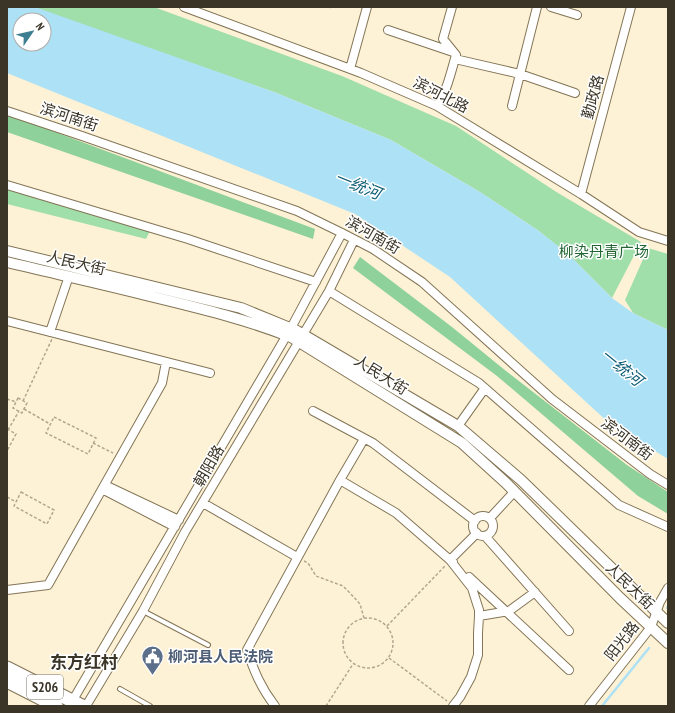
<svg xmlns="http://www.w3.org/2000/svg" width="675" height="713" viewBox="0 0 675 713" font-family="'PT Sans Narrow','Noto Sans SC',sans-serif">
  <rect width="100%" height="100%" fill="#fef2d6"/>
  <!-- green -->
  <path fill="#a0deaa" d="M32,7h122l188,69 114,50 102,67 83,49 -29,56 -42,-42 -31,-25 -59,-39 -89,-52 -117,-48z
    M8,188l142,43 -4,8 -139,-35v-14z
    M648,248l20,6v76l-35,-17 -8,-13z"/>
  <!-- forest -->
  <path fill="#8fd19a" d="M7,114l308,115 -2,10 -306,-107z
    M360,257l92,70 54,44 121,94 41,27v22l-30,-18 -141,-120 -144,-108z"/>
  <!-- water -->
  <path fill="#ace1f6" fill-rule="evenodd" d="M7,7h28l239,85 117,48 89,52 59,39 30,24 43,43 21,15 35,17v129l-58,-35 -160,-147 -95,-63 -348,-141zM20,20h24v24h-24z"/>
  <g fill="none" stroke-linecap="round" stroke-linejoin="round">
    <!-- stream -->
    <path stroke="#ace1f6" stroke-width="2.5" d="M667,608l1,-2
      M602,706l47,-58"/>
    <defs>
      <path id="service" d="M143,611l65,34
        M120,689l30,17"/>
      <path id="minor" d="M184,7l177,66 76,33 144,88 58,38 29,9
        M551,7l26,8
        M388,30l65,22
        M455,59l65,15 55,19
        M350,69l17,-62
        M437,106c10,-15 14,-34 19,-51l-13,-16 9,-32
        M512,106l25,-99
        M7,111l75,25 215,75 45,22 31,16 49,33 130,117 98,75 18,11
        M7,185l181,54 128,43
        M581,194l50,-187
        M329,291l150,92 140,122 49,22
        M7,321l203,52
        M50,332l19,-56
        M313,411l60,32 102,78
        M458,426l27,-38
        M340,480l56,33 54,47 22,28 7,22v6l-1,17v22l-7,22 -11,20 -7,9
        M105,485l74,35
        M102,489l73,38
        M203,503l94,54
        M473 526a10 10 0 1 1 20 0a10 10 0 1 1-20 0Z
        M490,518l24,-26
        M485,536l84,95
        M453,562l-3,-2 27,-27
        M469,577l100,93
        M7,590l41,-5 114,-202 4,-21
        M479,616l30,-5 26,-19
        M70,705l221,-377 51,-95
        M86,706l57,-95 42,-79 144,-241 25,-51
        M275,706c-14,-18 -21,-35 -28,-56l93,-170 24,-41
        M589,706l62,-79 9,-25 8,-14"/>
      <path id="tertiary" d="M7,251l234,57 56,23 161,95 63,54 147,143
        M7,262c50,12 101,23 151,36 45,11 90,22 133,39l171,106 44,40 114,115 48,45"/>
      <path id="primary" d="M7,668l75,38
        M7,681l49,25"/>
    </defs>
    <!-- service casing -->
    <use href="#service" stroke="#837556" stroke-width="6"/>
    <!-- minor casing -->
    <use href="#minor" stroke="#837556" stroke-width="10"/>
    <!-- tertiary casing -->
    <use href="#tertiary" stroke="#837556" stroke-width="12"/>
    <!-- primary casing -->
    <use href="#primary" stroke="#837556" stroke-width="15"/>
    <!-- path -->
    <path stroke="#b1a790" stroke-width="1.5" stroke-dasharray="3 2" stroke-linecap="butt" d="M330,8l1,-1
      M18,398l9,5 -5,10 -9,-5z
      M7,399l9,3
      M23,401l29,-62
      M24,409l26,15
      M54,417l42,21 -8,16 -42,-21z
      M7,429l9,5 -9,17
      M8,430l11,-19
      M93,443l20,10
      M21,492l33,18 -7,14 -33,-18z
      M7,497l9,5
      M304,561l4,2 8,13 27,10 7,7 10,11 4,14
      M343 643a25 25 0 1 1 50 0a25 25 0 1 1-50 0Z
      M387,626l58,-60
      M389,658l58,43
      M326,706l27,-42"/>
    <!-- service -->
    <use href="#service" stroke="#fff" stroke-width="4"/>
    <!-- minor -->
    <use href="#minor" stroke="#fff" stroke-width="8"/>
    <!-- tertiary -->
    <use href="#tertiary" stroke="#fff" stroke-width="10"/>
    <!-- primary -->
    <use href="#primary" stroke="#fff" stroke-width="13"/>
  </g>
  <!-- icons -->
  <defs>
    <symbol id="civic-pin" viewBox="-11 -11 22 30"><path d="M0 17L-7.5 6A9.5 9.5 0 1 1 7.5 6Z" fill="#5c6f8a" stroke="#fff"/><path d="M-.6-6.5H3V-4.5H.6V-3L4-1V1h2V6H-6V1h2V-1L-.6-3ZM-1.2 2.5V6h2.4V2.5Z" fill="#fff"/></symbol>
  </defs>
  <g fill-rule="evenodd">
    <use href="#civic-pin" x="140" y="644" width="25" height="34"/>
  </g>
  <g text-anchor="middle" stroke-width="3" stroke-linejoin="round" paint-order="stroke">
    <!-- shield labels -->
    <rect fill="#fff" stroke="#767268" stroke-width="1" x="27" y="675" width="36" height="24" rx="3"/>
    <g font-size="14" font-weight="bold" fill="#3b3527">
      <text x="45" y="692">S206</text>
    </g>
    <!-- street labels -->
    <g font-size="15" fill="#3b3527" stroke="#fff">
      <text transform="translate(441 95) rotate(27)" y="5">滨河北路</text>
      <text transform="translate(593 97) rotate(-75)" y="5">勤政路</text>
      <text transform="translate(69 117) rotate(18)" y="5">滨河南街</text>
      <text transform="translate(373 235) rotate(30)" y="5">滨河南街</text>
      <text transform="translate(76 263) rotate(13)" y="5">人民大街</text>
      <text transform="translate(381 375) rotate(32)" y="5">人民大街</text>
      <text transform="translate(627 439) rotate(37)" y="5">滨河南街</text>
      <text transform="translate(209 466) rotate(-60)" y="5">朝阳路</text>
      <text transform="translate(630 586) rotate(44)" y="5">人民大街</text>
      <text transform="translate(622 641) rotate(-52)" y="5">阳光路</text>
    </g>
    <!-- park labels -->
    <g font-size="15" fill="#216633" stroke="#fff">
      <text x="604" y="257">柳染丹青广场</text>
    </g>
    <!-- service labels -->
    <g font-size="15" font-weight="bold" fill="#4e5e75" stroke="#fff" text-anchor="start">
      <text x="168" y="662">柳河县人民法院</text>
    </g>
    <!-- water labels -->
    <g font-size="16" font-style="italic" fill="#0b5c74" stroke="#fff">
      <text transform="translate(358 185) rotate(22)" y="6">一统河</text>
      <text transform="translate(622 367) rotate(39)" y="6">一统河</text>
    </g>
    <!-- quarter labels -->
    <g font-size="17" font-weight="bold" fill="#3b3527" stroke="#fff">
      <text x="84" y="668">东方红村</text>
    </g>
  </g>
  <!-- border -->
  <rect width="675" height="713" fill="none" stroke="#3b3527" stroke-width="16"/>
  <!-- north arrow -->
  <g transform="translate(32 32) rotate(56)"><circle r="19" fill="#ffffff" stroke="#b1aea9"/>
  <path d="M0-3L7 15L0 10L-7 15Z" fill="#3e7e92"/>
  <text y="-6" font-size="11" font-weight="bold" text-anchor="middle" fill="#3b3527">N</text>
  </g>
</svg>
